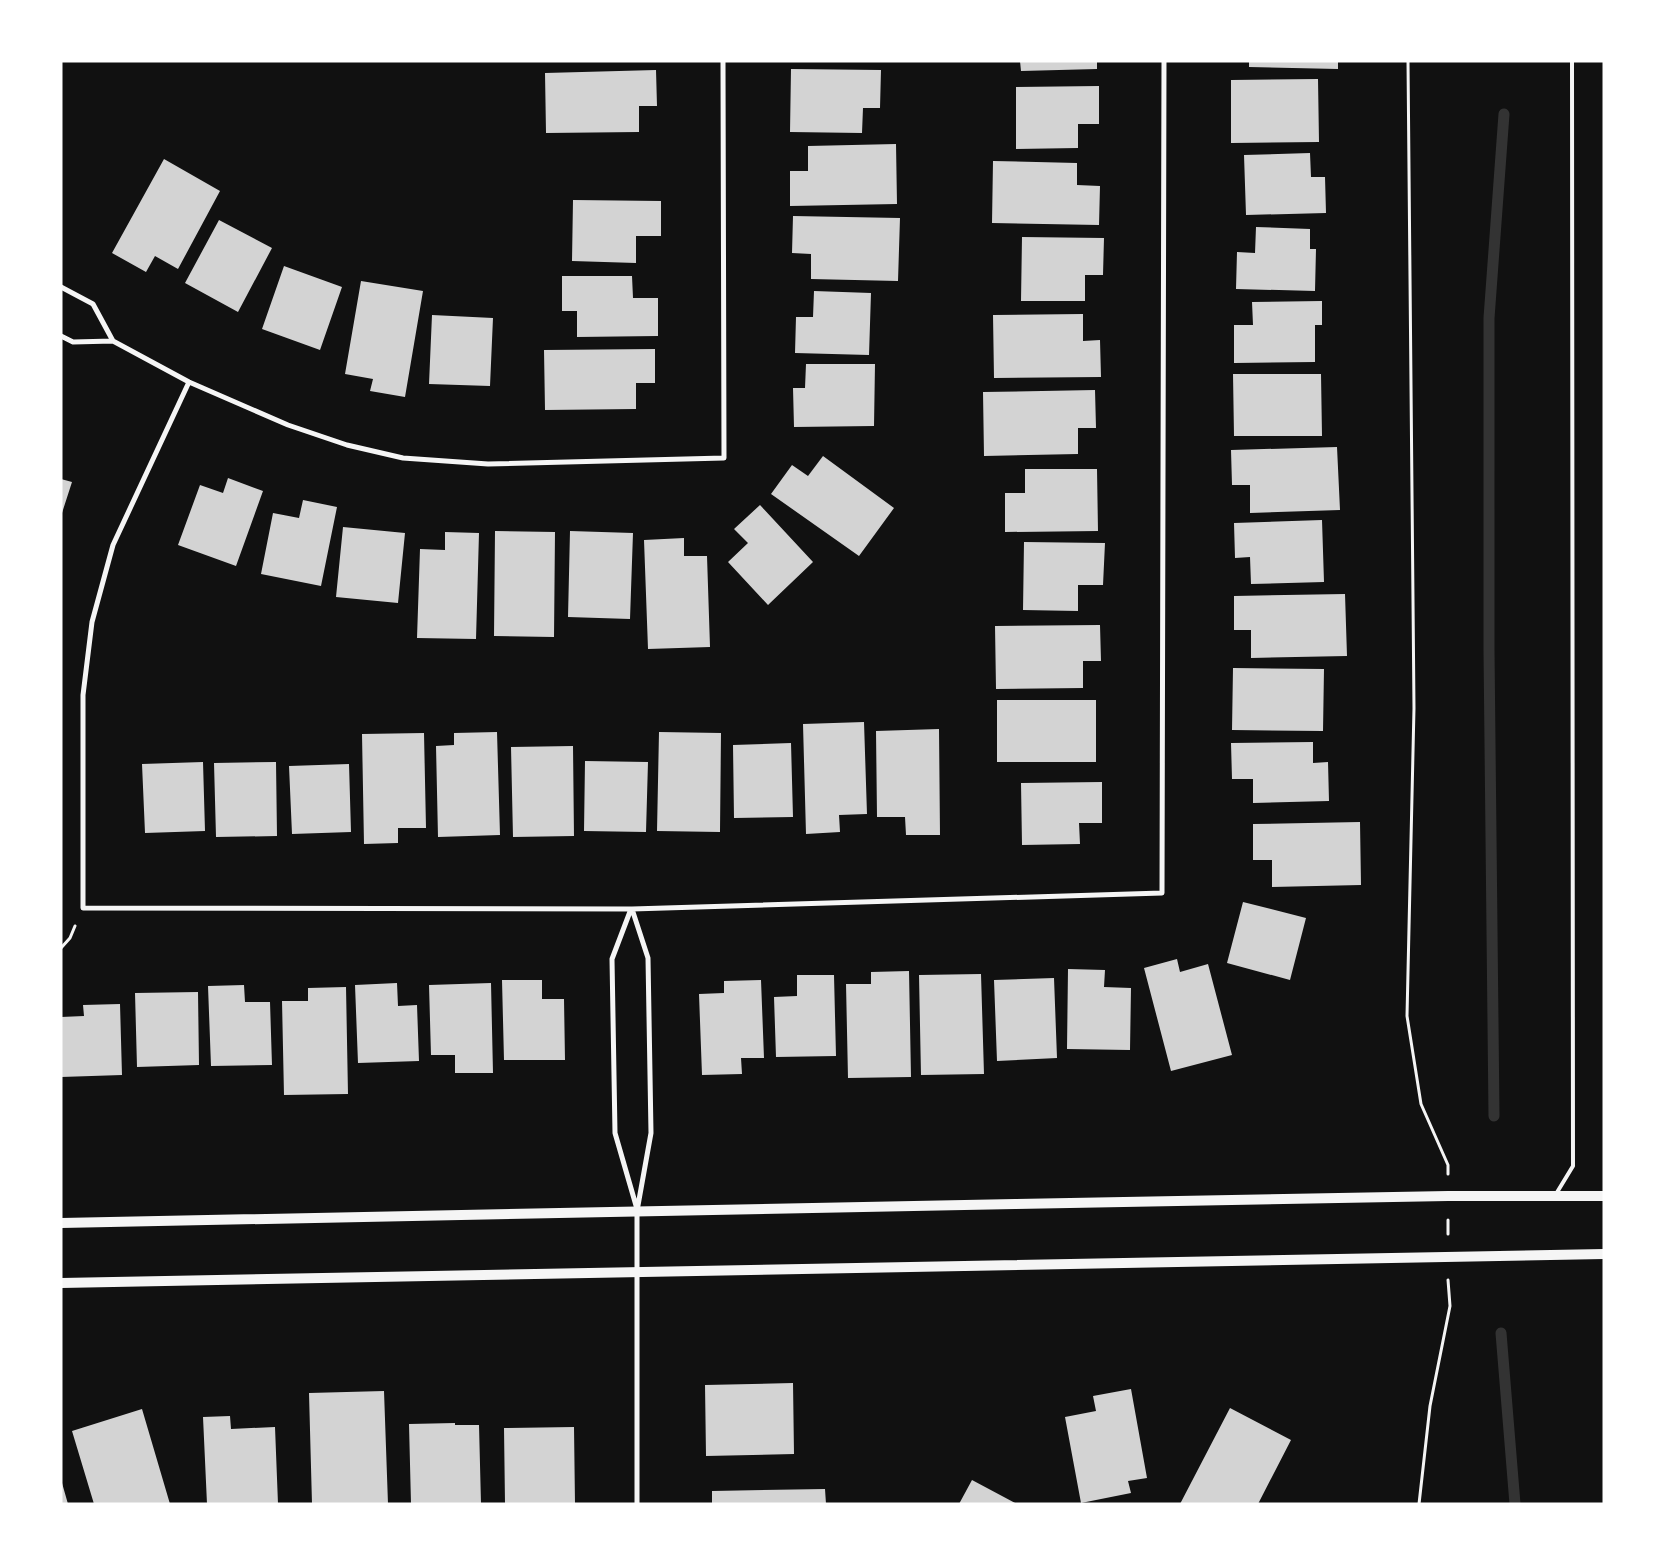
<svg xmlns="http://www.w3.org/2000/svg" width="1665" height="1565" viewBox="0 0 1665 1565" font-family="Jost,sans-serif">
  <rect width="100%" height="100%" fill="#111"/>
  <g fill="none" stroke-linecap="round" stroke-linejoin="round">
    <!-- stream -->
    <path stroke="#333" stroke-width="11" d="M1494,1116l-5,-466v-332l15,-204
      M1501,1333l14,171"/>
  </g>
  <!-- building -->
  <path fill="#d3d3d3" d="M1020,61h77v8l-76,2z
    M1249,61h89v8l-89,-2z
    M791,69l90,1 -1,38h-17l-1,25 -72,-1z
    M656,70l1,36h-18v26l-93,1 -1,-60z
    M1318,79l1,63 -88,1v-63z
    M1099,86v38h-21v24l-62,1v-62z
    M896,144l1,60 -107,2v-35h18v-25z
    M1310,153l1,24h14l1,36 -80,2 -2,-60z
    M164,159l56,32 -42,78 -23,-13 -9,16 -34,-19z
    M993,161l84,2v22l23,1 -1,39 -107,-2z
    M573,200l88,1v35h-25v27l-64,-2z
    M793,216l107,2 -2,63 -87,-2v-25l-19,-1z
    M219,220l53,28 -34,64 -53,-29z
    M1256,227l54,2v20h6l-1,42 -79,-2 1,-37 18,1z
    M1022,237l82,1 -1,37h-18v26h-64z
    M284,266l58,21 -22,63 -58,-21z
    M562,276h70l1,22h25v38l-81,1v-26h-15z
    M361,281l62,10 -18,106 -35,-6 3,-12 -28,-5z
    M814,291l57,2 -2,62 -74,-2 1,-36h17z
    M1322,301v24h-7v37l-81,1v-38h19l-1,-23z
    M1083,314v27l17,-1 1,37 -107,1 -1,-63z
    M432,315l61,3 -3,68 -61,-2z
    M655,349v34h-19v26l-91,1 -1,-60z
    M806,364h69l-1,62 -80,1 -1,-39h12z
    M1233,374h88l1,62h-88z
    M1095,390l1,38h-18v26l-94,2 -1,-64z
    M1337,447l3,63 -90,3v-28h-18l-1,-35z
    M823,456l71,52 -35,48 -88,-62 21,-29 16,11z
    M1025,469h72l1,62 -93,1v-39h20z
    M228,478l35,13 -27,75 -58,-21 22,-60 23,8z
    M61,479l11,3 -10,31h-1z
    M303,500l34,7 -16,79 -60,-12 12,-61 26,5z
    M760,505l53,57 -45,43 -40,-43 20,-19 -14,-14z
    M1322,520l2,62 -73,2 -1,-27 -15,1 -1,-35z
    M343,527l62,6 -7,70 -62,-6z
    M495,531l60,1 -1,105 -60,-1z
    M570,531l63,2 -3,86 -62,-2z
    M445,532l34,1 -3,106 -59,-1 3,-89 25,1z
    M684,538v18h23l3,91 -62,2 -4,-109z
    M1024,542l81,1 -2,42h-25v26l-55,-1z
    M1345,594l2,62 -96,2v-28h-17v-34z
    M1100,625l1,36h-18v27l-87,1 -1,-63z
    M1233,668l91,1 -1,62 -91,-1z
    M997,700h99v62h-99z
    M864,722l3,92 -28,1 1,17 -34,2 -3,-110z
    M939,729l1,106h-34l-1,-18h-28l-1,-86z
    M497,732l3,103 -62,2 -2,-91 18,-1v-12z
    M659,732l62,1 -1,99 -63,-1z
    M424,733l2,95h-28v15l-34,1 -2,-110z
    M1313,742v21l15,-1 1,39 -76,2v-24h-21l-1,-36z
    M791,743l2,74 -59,1 -1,-73z
    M573,746l1,90 -61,1 -2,-90z
    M585,761l63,1 -2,70 -62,-1z
    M203,762l2,69 -60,2 -3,-69z
    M276,762l1,74 -61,1 -2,-74z
    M349,764l2,68 -59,2 -3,-68z
    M1102,782v41h-23l1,21 -58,1 -1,-62z
    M1360,822l1,63 -89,2v-27h-19v-36z
    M1243,902l63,16 -16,62 -63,-17z
    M1177,959l3,13 28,-8 24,91 -61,16 -27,-103z
    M1068,969l37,1 -1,17 27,1 -1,62 -63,-1z
    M909,971l2,106 -63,1 -2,-94h25v-12z
    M981,974l3,100 -63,1 -2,-100z
    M797,975h37l2,81 -60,1 -2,-60 23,-1z
    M1054,978l3,80 -60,3 -3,-81z
    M502,980h40v19h22l1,61h-61z
    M761,980l3,78h-23l1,16 -40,1 -3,-81 25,-1v-12z
    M397,983l1,23 19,-1 2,56 -61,2 -3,-78z
    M491,983l2,90h-38v-18h-24l-2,-70z
    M244,985l1,17h25l2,63 -61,1 -3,-80z
    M346,987l2,107 -64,1 -2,-94h26v-13z
    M198,992l1,73 -62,2 -2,-74z
    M120,1004l2,71 -61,2v-60l23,-1 -1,-11z
    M793,1383l1,71 -88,2 -1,-71z
    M1131,1389l16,89 -19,3 3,12 -50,10 -16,-86 31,-6 -3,-15z
    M384,1391l4,113h-76l-3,-111z
    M1230,1408l61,32 -33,64h-78z
    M142,1409l28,95h-76l-22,-73z
    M230,1416l1,13 44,-2 3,77h-71l-4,-87z
    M455,1423v2h24l2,79h-70l-2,-80z
    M574,1427l1,77h-70l-1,-76z
    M972,1480l45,24h-58z
    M61,1483h1l6,21h-7z
    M825,1489l1,15h-114v-13z"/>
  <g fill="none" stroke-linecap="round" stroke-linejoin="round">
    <!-- path -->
    <path stroke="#f5f5f5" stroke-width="3" d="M1408,61l6,647 -7,308 14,88 27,61v9
      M61,948l9,-10 5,-12
      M1448,1234v-14
      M1419,1504l11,-98 20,-100 -2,-26"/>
    <!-- service -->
    <path stroke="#f5f5f5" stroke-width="4" d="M1556,1194l17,-28 -1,-1105"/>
    <!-- minor -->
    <path stroke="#f5f5f5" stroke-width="5" d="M61,287l32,17 20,37
      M61,336l12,6 40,-1 76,41 99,43 59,20 56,13 85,6 236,-6 -1,-397
      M189,382l-76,163 -21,77 -9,73v213l549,1 530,-16 2,-832
      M631,909l-19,50 3,174 22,76
      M632,909l16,49 3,175 -14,78v293"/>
    <!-- secondary -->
    <path stroke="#f5f5f5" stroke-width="10" d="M61,1223l954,-19 433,-8h156
      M61,1283l1543,-29"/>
  </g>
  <!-- border -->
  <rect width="1665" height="1565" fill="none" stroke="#ffffff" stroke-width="125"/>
</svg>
